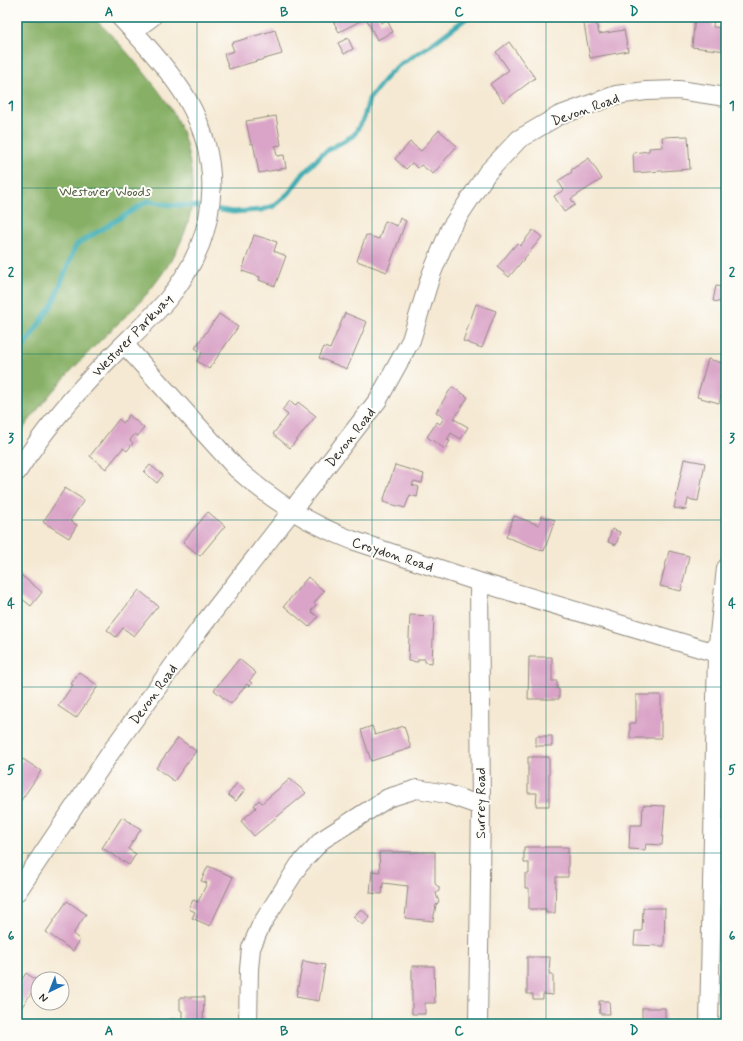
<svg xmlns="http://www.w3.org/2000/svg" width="743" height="1041" viewBox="0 0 743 1041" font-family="Mynerve,sans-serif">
  <rect width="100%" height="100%" fill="#fdfcf7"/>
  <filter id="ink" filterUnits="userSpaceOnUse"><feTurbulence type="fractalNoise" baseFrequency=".025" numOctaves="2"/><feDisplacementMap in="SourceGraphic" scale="8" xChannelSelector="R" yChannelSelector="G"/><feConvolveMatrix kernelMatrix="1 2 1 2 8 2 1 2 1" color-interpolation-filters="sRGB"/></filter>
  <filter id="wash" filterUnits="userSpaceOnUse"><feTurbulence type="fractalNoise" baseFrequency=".012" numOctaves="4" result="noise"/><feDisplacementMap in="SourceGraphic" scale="16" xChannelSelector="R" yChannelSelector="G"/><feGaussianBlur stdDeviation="0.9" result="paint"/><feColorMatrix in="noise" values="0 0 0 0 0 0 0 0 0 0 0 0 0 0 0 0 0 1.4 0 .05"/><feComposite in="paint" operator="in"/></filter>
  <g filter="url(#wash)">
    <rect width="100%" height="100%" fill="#f5e9d3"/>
    <!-- forest -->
    <path fill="#87b066" stroke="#596e48" d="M17,17h75c19,16 34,34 50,53 13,16 27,33 36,52 6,12 9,25 11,37 11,50 -5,87 -35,126 -18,24 -42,43 -63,65 -27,27 -52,56 -74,87z"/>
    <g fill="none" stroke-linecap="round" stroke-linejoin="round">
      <!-- stream -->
      <path stroke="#3aacb2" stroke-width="5" d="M17,357l36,-54 23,-58 72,-44 22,4 27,1 36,6 28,-2 13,-4 15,-13 14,-19 20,-21 31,-18 10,-17 5,-19 19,-24 11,-10 33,-21 36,-27"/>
    </g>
    <g id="blocks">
      <!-- building -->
      <path fill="#daa4c8" d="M331,17h47l3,6 6,-3 6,12 -16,8 -11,-22 -27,14z
        M695,17h19l-1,10 13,1v23l-34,-4z
        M596,21l3,13 25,-4 4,21 -38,7 -6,-34z
        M275,30l7,24 -53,15 -5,-15 10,-3 -3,-8z
        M348,38l5,11 -9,5 -6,-11z
        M509,42l26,36 -32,24 -13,-18 19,-14 -13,-18z
        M276,116l5,29 -6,1 2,10 7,-1 2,13 -27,5 -6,-30 -2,1 -5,-23z
        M439,130l18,16 -24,28 -12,-9 -3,3 -6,-5 -6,6 -11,-10 15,-17 11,9z
        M688,136l2,33 -56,4 -1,-20 16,-2v-3l14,-1 -1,-10z
        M589,158l13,21 -31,20 4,6 -11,7 -10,-16 10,-6 -6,-9 14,-9 -1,-2z
        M400,218l6,3 -19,51 -30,-11 9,-26 13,4 6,-18 12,5z
        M533,230l9,7 -33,40 -12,-10 20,-24 3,3z
        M254,235l23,7 -3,9 12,5 -11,30 -16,-6 1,-3 -18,-6z
        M725,276l1,27 -13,-2 3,-15 8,1z
        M476,304l20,7 -14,37 -19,-7z
        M345,313l22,9 -20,47 -28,-11 5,-11 6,2z
        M219,314l19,13 -29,42 -12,-8 5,-8 -7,-5z
        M708,359l18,5v14l-7,25 -22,-6z
        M452,387l16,10 -14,22 14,8 -7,12 -10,-6 -4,7 3,1 -5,8 -18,-12 10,-15 3,2 4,-6 -8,-6z
        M290,401l5,5 3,-4 18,14 -26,32 -17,-14 15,-19 -6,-5z
        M129,415l15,13 -6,8 -3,-2 -5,6 3,3 -6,8 -4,-3 -17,21 -16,-13 29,-37 4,4z
        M684,459l21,4 -7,38 -10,-2 -2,11 -12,-2z
        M150,465l13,10 -6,8 -13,-11z
        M395,465l29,9 -2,9 -8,-2 -2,4 7,2 -2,10 -7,-2 -5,13 -22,-6z
        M65,488l19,12 -14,21 7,4 -8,13 -26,-16z
        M208,512l17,14 -25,30 -17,-14z
        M514,516l25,9 3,-9 13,4 -11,31 -38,-14z
        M612,529l8,3 -4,13 -8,-3z
        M669,551l20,5 -8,35 -21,-5z
        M17,572l25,20 -11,14 -10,-8 -4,4z
        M308,577l16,14 -10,12 2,2 -5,6 7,6 -9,10 -25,-21z
        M139,590l19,16 -24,30 -11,-8 -7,9 -9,-7z
        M410,615l24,1 -2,47 -7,-1v-3h-7v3l-10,-1z
        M529,657h23v24h5v8h2v10h-31z
        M239,659l17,14 -7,8 3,2 -3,3 -2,-2 -16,20 -17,-14z
        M79,672l19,14 -22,32 -18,-12 15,-21 -2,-1z
        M636,695h25v43h-31v-15h6z
        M372,726l3,9 29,-9 7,22 -40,13 -10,-31z
        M536,736h16v10h-16z
        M178,738l18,13 -22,30 -18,-13z
        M528,757h21v49h-13l1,-13h-9z
        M23,759l18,12 -21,31 -3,-2v-33z
        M290,779l16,14 -52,43 -13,-15 15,-13 -2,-3 5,-5 3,3z
        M237,783l8,7 -9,11 -8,-6z
        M643,805l22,1 -3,39 -16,-1 -1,6 -16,-1 1,-24h12z
        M122,817l19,12 -13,20 8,5 -7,11 -27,-17z
        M524,847h44v30h-12l-1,36h-9v-4h-17v-21h-4v-14h4v-11h-5z
        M379,852h56v32l4,3v4l-3,2 1,4 2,4 -1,2 -2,2 -3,16 -28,-3 3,-32 -25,-3 -1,11 -12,-1 2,-22 8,1z
        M208,866l25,11 -23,49 -18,-8 3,-6 -6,-3 4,-9 5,2 9,-19 -6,-2z
        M67,901l19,13 -13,20 7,6 -7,11 -27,-19z
        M643,908h22l-1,38 -30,-1 1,-14h7z
        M361,909l9,8 -7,8 -10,-8z
        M527,957h23l-1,17h4v21l-10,-1v5h-10v-5h-6z
        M303,961l22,4 -6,36 -23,-4z
        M412,966h22l1,37h-10v11h-13z
        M26,973l12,8v11l-4,-3 -17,25v-29l1,1z
        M180,997h24l-1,27h-34v-5l13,1v-9l-2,-1z
        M599,1001h10l1,13h-10z
        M642,1008h23v16h-23z"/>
    </g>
  </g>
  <g filter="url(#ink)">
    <use href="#blocks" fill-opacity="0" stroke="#908a7f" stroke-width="1"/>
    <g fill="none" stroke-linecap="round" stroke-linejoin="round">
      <defs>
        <path id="minor" d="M133,31l19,-14
          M124,344l112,124c35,32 73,56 116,72l127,42 247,74
          M17,472c25,-39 55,-75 87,-108 21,-22 44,-42 64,-65 49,-60 58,-132 19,-200 -16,-27 -45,-59 -67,-82
          M17,892l98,-146 84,-116 179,-230 33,-60 20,-65 19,-46 37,-56 32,-34 39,-23 58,-21 30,-4 33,-1 47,7
          M248,1024l1,-55 2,-21 10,-23 38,-60 23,-25 66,-42 29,-9 30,5 34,12
          M478,1024l3,-218 -2,-224
          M709,1024l8,-371 9,-85"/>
      </defs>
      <!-- minor casing -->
      <use href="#minor" stroke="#908a7f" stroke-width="20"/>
      <!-- minor -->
      <use href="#minor" stroke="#fff" stroke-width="18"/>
    </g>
  </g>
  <!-- grid -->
  <path fill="none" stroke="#0f766e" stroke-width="1" stroke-opacity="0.55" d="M197,17v1007M372,17v1007M546,17v1007M17,188h709M17,354h709M17,520h709M17,687h709M17,853h709"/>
  <g text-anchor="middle" stroke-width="4" stroke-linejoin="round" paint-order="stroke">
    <!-- street labels -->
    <g font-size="14" fill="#2b2b2b" stroke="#fdfcf7">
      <text transform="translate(585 109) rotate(-20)" y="5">Devon Road</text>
      <text transform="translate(132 335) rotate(-46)" y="5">Westover Parkway</text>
      <text transform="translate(350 437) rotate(-52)" y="5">Devon Road</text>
      <text transform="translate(393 554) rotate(18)" y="5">Croydon Road</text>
      <text transform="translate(153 694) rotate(-54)" y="5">Devon Road</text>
      <text transform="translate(480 803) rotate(-90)" y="5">Surrey Road</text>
    </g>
    <!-- park labels -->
    <g font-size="14" fill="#515b41" stroke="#fdfcf7">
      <text x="105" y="196">Westover Woods</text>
    </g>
  </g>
  <!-- margin -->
  <rect width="743" height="1041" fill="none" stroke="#fdfcf7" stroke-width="44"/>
  <!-- north arrow -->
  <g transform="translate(50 991) rotate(223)"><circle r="19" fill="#fdfcf7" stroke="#a9a8a5"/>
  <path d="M0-3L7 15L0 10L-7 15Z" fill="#1f6fb2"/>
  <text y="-6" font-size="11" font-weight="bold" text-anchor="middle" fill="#2b2b2b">N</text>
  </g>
  <rect x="22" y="22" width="699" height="997" fill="none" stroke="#0f766e" stroke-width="1.5"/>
  <g font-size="13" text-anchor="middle" font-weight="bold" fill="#0f766e">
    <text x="109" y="16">A</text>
    <text x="284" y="16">B</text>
    <text x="459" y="16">C</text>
    <text x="634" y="16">D</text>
    <text x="11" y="110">1</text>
    <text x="732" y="110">1</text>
    <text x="11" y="276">2</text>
    <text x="732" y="276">2</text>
    <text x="11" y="442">3</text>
    <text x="732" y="442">3</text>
    <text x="11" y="608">4</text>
    <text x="732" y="608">4</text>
    <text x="11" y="774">5</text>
    <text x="732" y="774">5</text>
    <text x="11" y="940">6</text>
    <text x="732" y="940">6</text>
    <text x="109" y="1035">A</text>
    <text x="284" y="1035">B</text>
    <text x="459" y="1035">C</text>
    <text x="634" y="1035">D</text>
  </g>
</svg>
